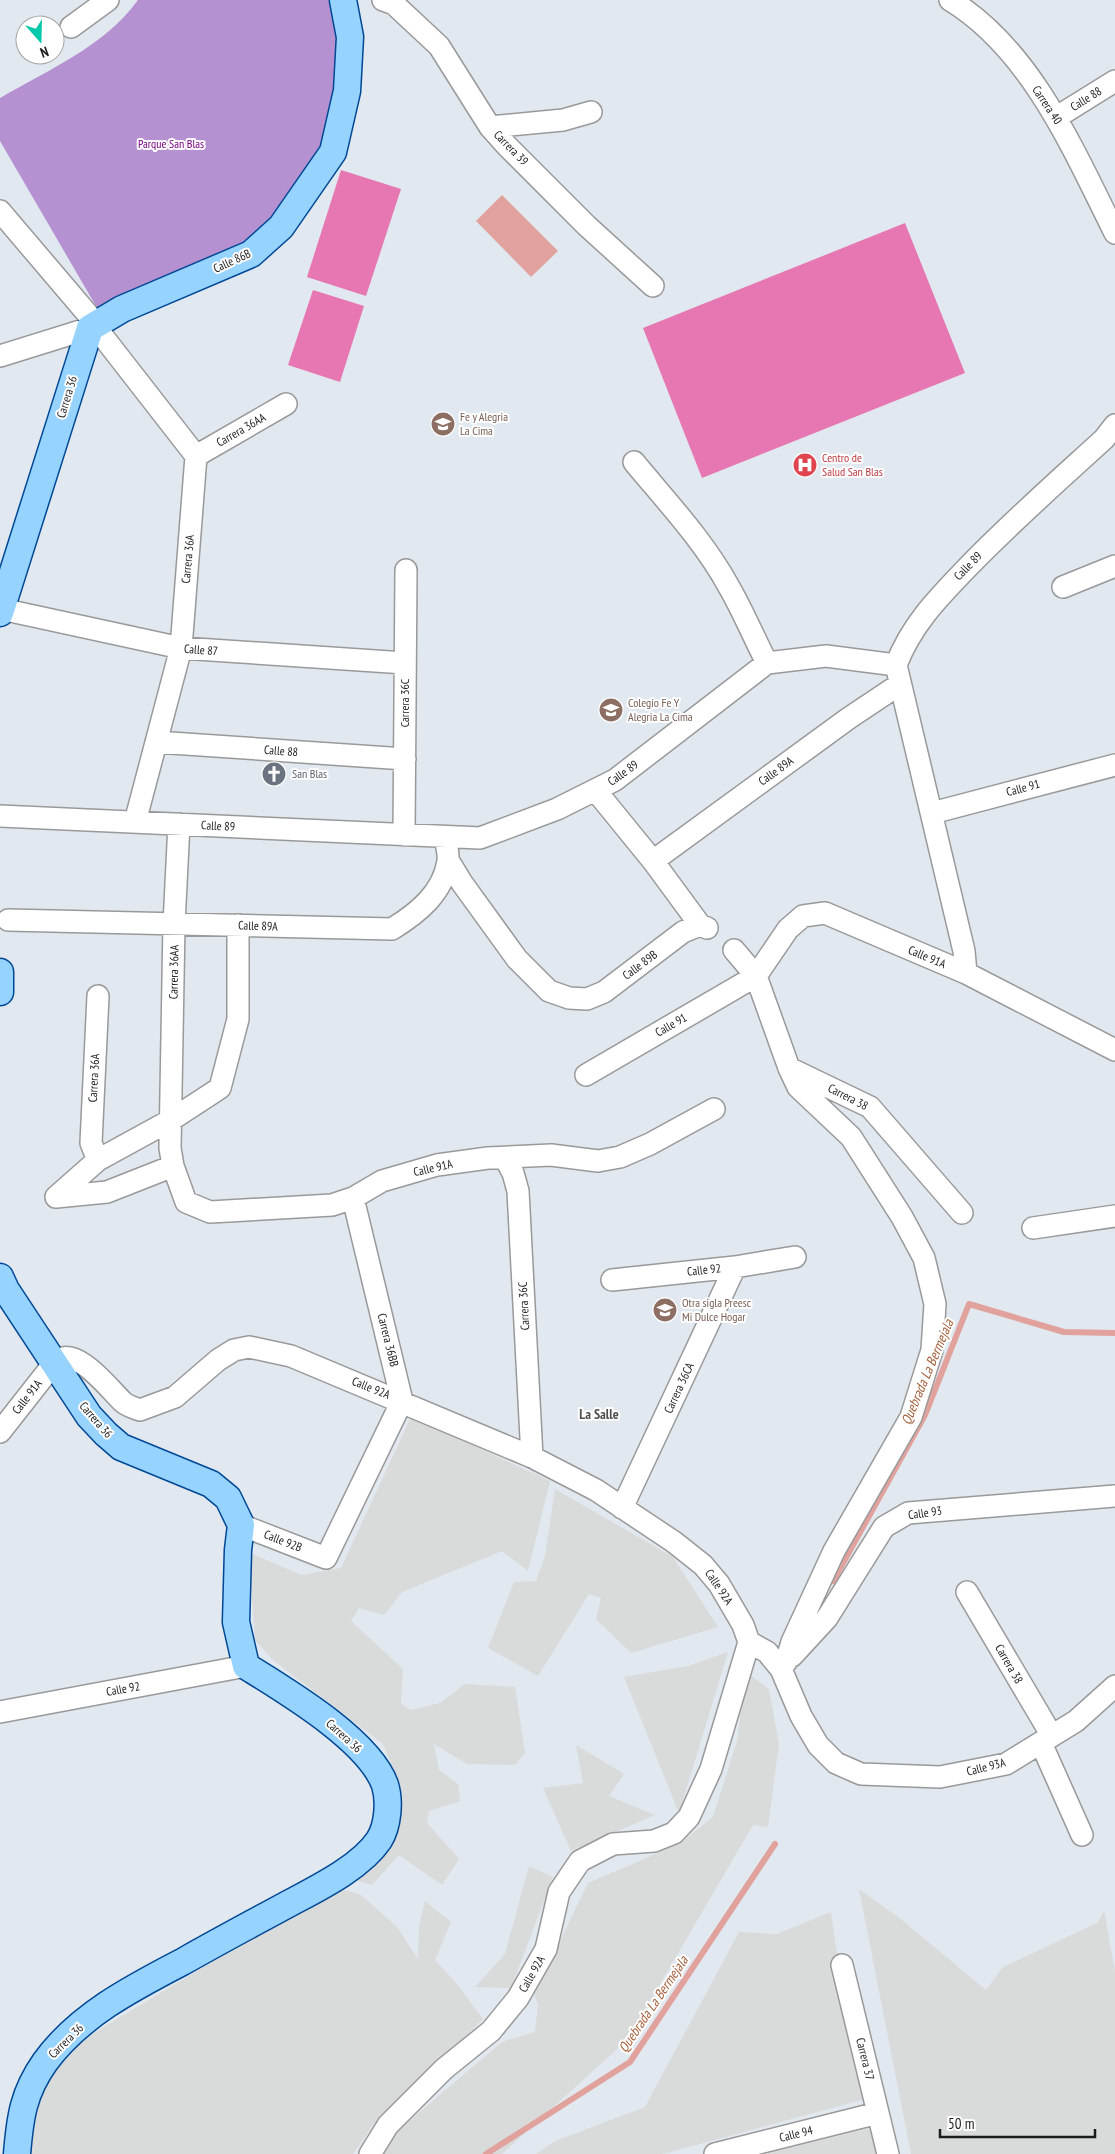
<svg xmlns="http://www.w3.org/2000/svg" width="1115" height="2154" viewBox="0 0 1115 2154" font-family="'PT Sans Narrow',sans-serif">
  <rect width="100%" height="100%" fill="#e1e8ef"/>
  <!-- residential -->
  <path fill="#d9dada" d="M411,1417l139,64 -22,90 -26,-20 -100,41 -18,23 -25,-7 -8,13 52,48 -2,34 9,7 30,-7 25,-19 50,3 10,66 -10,12 -48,-1 -33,-20 5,26 19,14 2,17 -31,10 -2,12 32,36 -17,26 -43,-30 -27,30 -17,-5 45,-73 -5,-34 -12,-29 -109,-83 -19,-21 -6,-87 53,22 39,-7z
    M555,1489l118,68 45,70 -87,26 -35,-34 5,-21 -12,-4 -51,82 -50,-28 26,-66 22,-1 9,-25z
    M728,1652l-49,161 -55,-136 64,-11z
    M746,1672l23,17 10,55 -11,83 -15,-2 -125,214 -126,115h-118l11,-21 107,-91 33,-10 3,-28 -4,-9 54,-112 91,-39 34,-27 24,-76z
    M576,1745l48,29 -15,22 46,19 -84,36 -28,-63 40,-5z
    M529,1866l24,11 -42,111 -36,-1 30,-33z
    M336,1887l25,8 36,32 21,32 1,-32 6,-26 26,21 -16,38 22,24 26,35 -110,106 -20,29h-323l3,-58 43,-52z
    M859,1889l43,31 84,70 17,-23 94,-44 7,-12 11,60v183h-204z
    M831,1912l13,91 21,96 -202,55h-127l17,-12 92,-35 94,-175 38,2z
    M879,2126l5,28h-119z"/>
  <!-- forest -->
  <path fill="#b591d2" d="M138,0h197l8,36 -17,113 -78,100 -148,64 -100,-172v-43c48,-28 105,-52 138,-98z"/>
  <!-- pitch -->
  <path fill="#e677b3" d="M341,170l60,19 -35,107 -59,-19z
    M905,223l60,150 -263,105 -59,-150z
    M313,290l51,16 -24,76 -52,-17z"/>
  <!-- water -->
  <path fill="#e1a29d" d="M502,195l56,56 -27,26 -55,-56z"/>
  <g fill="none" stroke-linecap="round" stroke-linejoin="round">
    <!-- stream -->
    <path stroke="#e1a29d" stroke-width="6" d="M833,1581l92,-166 44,-111 95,28 51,1
      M486,2154l144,-92 145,-218"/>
    <defs>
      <path id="minor" d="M383,0l11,4 45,42 51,81 17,19 80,80 66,60
        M950,0c81,49 124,151 165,233
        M71,27l37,-27
        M1057,117l58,-36
        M490,127l73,-7 28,-8
        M0,211l91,107 10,16 95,122 -15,192 -46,174
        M0,356l90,-28
        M196,456l90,-52
        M634,462c33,40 70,79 95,125 14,24 25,51 38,76
        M1063,587l52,-21
        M1,609l180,39 224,15
        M896,665c15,-39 40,-65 69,-95 44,-46 92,-88 139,-131l11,-14
        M896,665l68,286 2,22
        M156,742l249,17
        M596,791l57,70 47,64
        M932,813l183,-48
        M0,816l480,22 77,-29 58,-29 152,-117 59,-7 70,9
        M179,824l-5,100 -4,224 3,18 13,36 24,10 122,-7 21,-7 29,-17 55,-16 51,-7 63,-3 47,6 22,-4 30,-13 64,-35
        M404,835l2,-265
        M448,860l14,23 55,76 32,32 20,7 18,1 17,-7 79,-60 17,-7 7,3
        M653,861l196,-143 51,-34
        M8,920l384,9c26,-16 51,-36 56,-68 1,-7 -2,-17 -3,-24
        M734,950l22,26 33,92 9,19 53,50 51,80 22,41 11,46 -3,46 -21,67 -77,134 -42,91 -6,20
        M98,996l-7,147 7,17
        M789,1068l81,39 92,106
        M586,1075l170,-99 32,-47 15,-13 22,-3 141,60 149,77
        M505,1158l8,15 5,18 14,266
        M56,1197l42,-37 73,-40 49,-32 18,-69v-94
        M56,1197l51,-5 66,-26
        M1033,1228l82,-12
        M612,1280l123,-13 60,-10
        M0,1432l55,-70c21,-18 54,27 68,40 4,4 12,6 17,8l35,-13 43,-37 16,-10 15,-3 42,9 241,101 64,33 78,52 29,23 16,19 24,41 6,17 -38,127 -22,48 -15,16 -20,8 -41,3 -33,17 -21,31 -13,57 -28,49 -27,33 -47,38 -56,56 -18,29
        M622,1508l113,-241
        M241,1525l85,33 76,-157 -49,-203
        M967,1592l85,144
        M749,1642l18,10 14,17 20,47 17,29 18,18 25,11 79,3 66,-13 70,-43 39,-35
        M792,1656l35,-38 57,-91 24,-14 207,-17
        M0,1712l246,-46
        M1041,1743l41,92
        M842,1965l46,189
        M715,2154l163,-41"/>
      <path id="major" d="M0,613l90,-285 32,-19 129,-55 30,-27 52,-75 14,-61 3,-54 -7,-37
        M0,972v20
        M0,1277l6,13 83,126 17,18 15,13 90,37 17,14 13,27 -3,25 -2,72 10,44c40,25 123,74 139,119 5,16 3,41 -6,55 -18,27 -61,48 -89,63 -35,19 -71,38 -106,58 -50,26 -105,54 -139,101 -22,31 -25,56 -28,92"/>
    </defs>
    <!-- minor casing -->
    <use href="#minor" stroke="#999" stroke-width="24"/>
    <!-- major casing -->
    <use href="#major" stroke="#004895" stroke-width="29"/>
    <!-- minor -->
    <use href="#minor" stroke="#fff" stroke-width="21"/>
    <!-- major -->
    <use href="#major" stroke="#96d3ff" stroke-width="26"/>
  </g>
  <!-- icons -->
  <defs>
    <symbol id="school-disc" viewBox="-11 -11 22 22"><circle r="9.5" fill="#8d6e63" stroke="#fff"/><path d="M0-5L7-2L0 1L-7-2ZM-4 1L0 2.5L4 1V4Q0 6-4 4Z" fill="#fff"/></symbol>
    <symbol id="hospital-disc" viewBox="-11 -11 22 22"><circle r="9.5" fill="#e0444e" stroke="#fff"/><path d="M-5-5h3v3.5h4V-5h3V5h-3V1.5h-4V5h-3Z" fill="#fff"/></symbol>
    <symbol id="church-disc" viewBox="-11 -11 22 22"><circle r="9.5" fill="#6b7280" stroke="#fff"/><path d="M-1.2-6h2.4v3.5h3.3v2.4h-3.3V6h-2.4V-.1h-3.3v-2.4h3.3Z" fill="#fff"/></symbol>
  </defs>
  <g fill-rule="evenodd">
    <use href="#school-disc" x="429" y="410" width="28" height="28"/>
    <use href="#hospital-disc" x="791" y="451" width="28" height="28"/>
    <use href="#school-disc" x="597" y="696" width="28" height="28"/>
    <use href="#church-disc" x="260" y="760" width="28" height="28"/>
    <use href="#school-disc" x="651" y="1296" width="28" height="28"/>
  </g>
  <g text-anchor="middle" stroke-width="4" stroke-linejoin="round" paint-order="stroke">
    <!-- street labels -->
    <g font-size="12" fill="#1c1c1c" stroke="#fff">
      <text transform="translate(1086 99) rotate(-32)" y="4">Calle 88</text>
      <text transform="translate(1047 105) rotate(56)" y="4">Carrera 40</text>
      <text transform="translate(511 148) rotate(45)" y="4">Carrera 39</text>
      <text transform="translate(232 261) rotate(-25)" y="4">Calle 86B</text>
      <text transform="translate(67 397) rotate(-73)" y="4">Carrera 36</text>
      <text transform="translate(241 430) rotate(-30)" y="4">Carrera 36AA</text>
      <text transform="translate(188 559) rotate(-85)" y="4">Carrera 36A</text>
      <text transform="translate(968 566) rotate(-46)" y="4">Calle 89</text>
      <text transform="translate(201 650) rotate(4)" y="4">Calle 87</text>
      <text transform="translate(405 703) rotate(-90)" y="4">Carrera 36C</text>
      <text transform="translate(281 751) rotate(4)" y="4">Calle 88</text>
      <text transform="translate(776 771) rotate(-36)" y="4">Calle 89A</text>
      <text transform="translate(623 773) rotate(-36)" y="4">Calle 89</text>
      <text transform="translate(1023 788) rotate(-15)" y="4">Calle 91</text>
      <text transform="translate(218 826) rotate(3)" y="4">Calle 89</text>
      <text transform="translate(258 926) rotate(2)" y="4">Calle 89A</text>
      <text transform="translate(927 957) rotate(23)" y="4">Calle 91A</text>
      <text transform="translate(640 965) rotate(-37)" y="4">Calle 89B</text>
      <text transform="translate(174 972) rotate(-89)" y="4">Carrera 36AA</text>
      <text transform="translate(671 1025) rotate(-30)" y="4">Calle 91</text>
      <text transform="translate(94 1078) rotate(-87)" y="4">Carrera 36A</text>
      <text transform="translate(848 1097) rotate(27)" y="4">Carrera 38</text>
      <text transform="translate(433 1168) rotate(-13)" y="4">Calle 91A</text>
      <text transform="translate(704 1270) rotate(-6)" y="4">Calle 92</text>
      <text transform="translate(524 1306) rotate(-93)" y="4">Carrera 36C</text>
      <text transform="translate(388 1340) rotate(76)" y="4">Carrera 36BB</text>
      <text transform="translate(371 1388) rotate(22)" y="4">Calle 92A</text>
      <text transform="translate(679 1388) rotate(-65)" y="4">Carrera 36CA</text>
      <text transform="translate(27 1397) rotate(-52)" y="4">Calle 91A</text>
      <text transform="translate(96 1420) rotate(49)" y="4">Carrera 36</text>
      <text transform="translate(925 1513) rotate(-8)" y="4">Calle 93</text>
      <text transform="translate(283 1541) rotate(21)" y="4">Calle 92B</text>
      <text transform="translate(719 1587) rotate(56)" y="4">Calle 92A</text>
      <text transform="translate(1009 1664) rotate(60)" y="4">Carrera 38</text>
      <text transform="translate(123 1689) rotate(-10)" y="4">Calle 92</text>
      <text transform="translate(344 1736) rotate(42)" y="4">Carrera 36</text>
      <text transform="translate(986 1767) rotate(-14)" y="4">Calle 93A</text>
      <text transform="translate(532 1974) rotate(-60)" y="4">Calle 92A</text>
      <text transform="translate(66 2041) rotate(-45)" y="4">Carrera 36</text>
      <text transform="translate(865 2059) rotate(76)" y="4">Carrera 37</text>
      <text transform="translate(796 2134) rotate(-14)" y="4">Calle 94</text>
    </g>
    <!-- park labels -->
    <g font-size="12" fill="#7a0183" stroke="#fff">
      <text x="171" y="148">Parque San Blas</text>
    </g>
    <!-- education labels -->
    <g font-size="12" fill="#785e54" stroke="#fff" text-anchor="start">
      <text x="460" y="421">Fe y Alegria<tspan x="460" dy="14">La Cima</tspan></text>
      <text x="628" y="707">Colegio Fe Y<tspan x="628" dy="14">Alegria La Cima</tspan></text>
      <text x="682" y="1307">Otra sigla Preesc<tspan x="682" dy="14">Mi Dulce Hogar</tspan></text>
    </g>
    <!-- health labels -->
    <g font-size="12" fill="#be3a42" stroke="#fff" text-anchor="start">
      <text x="822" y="462">Centro de<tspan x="822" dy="14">Salud San Blas</tspan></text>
    </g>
    <!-- worship labels -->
    <g font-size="12" fill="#5b616d" stroke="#fff" text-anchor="start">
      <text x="292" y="778">San Blas</text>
    </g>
    <!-- water labels -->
    <g font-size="14" font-style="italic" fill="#a4603c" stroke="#fff">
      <text transform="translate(927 1372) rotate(-67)" y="5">Quebrada La Bermejala</text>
      <text transform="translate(653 2004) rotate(-56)" y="5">Quebrada La Bermejala</text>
    </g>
    <!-- neighbourhood labels -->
    <g font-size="14" font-weight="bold" fill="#4f4f4f" stroke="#fff">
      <text x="599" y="1419">La Salle</text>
    </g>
  </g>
  <!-- north arrow -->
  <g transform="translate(40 40) rotate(160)"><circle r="24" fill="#ffffff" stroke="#a4a4a4"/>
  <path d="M0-4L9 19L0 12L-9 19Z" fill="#00c9aa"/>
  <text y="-8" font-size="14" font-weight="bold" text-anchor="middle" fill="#1c1c1c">N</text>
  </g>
  <!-- scale -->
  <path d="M940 2129v8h155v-8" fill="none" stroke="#1c1c1c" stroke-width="2.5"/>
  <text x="948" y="2129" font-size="15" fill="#1c1c1c" stroke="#ffffff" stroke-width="4" paint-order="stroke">50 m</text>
</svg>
